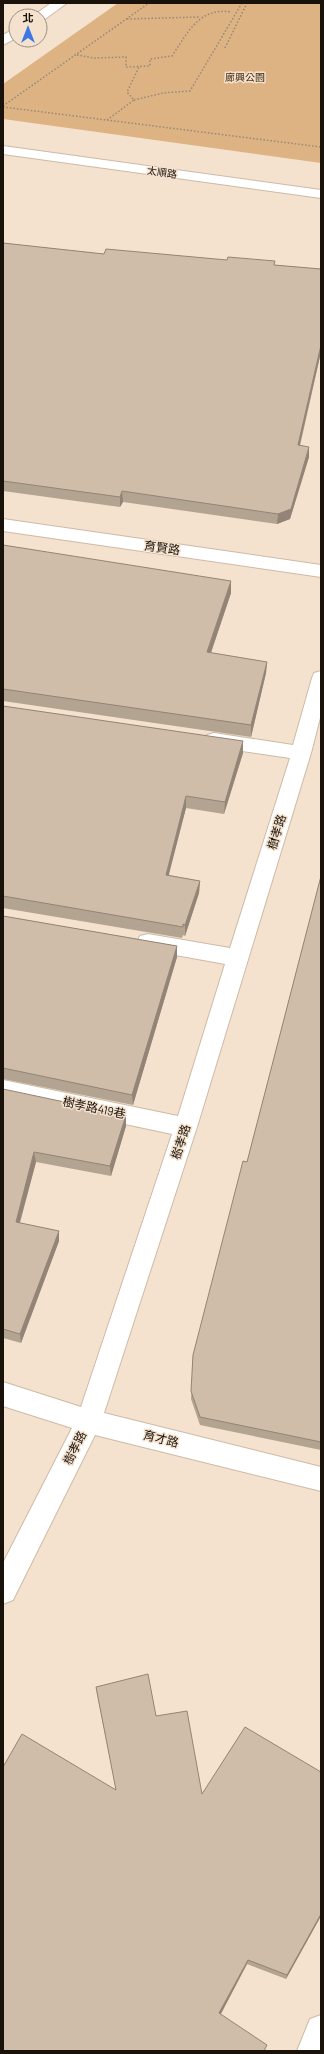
<svg xmlns="http://www.w3.org/2000/svg" width="324" height="2054" viewBox="0 0 324 2054" font-family="Barlow,'Noto Sans TC',sans-serif">
  <rect width="100%" height="100%" fill="#f5e2ce"/>
  <!-- green -->
  <path fill="#deb384" d="M118,3h203v160l-318,-44v-35z"/>
  <g fill="none" stroke-linecap="round" stroke-linejoin="round">
    <defs>
      <path id="minor" d="M51,3h16l-22,16 -5,1v-4h-7z
        M16,28v10l-13,7v-10z
        M3,146l318,44v8l-318,-44z
        M3,519l318,46v12l-318,-46z
        M321,671v43l-10,39 -114,374 -93,286 217,54v24l-226,-56 -82,165 -10,4v-41l69,-135 -69,-22v-24l78,25 91,-273 -169,-36v-18l175,36 47,-152 -77,-14 -8,-2 -3,-6 3,-6 8,-2 82,14 60,-190 -76,-11 -7,-2 -3,-5 3,-5 7,-2 79,12 19,-67 2,-5z
        M321,2015v36h-24l13,-32z"/>
    </defs>
    <!-- minor casing -->
    <use href="#minor" stroke="#cdbaa7" stroke-width="2"/>
    <!-- path -->
    <path stroke="#958779" stroke-width="1.5" stroke-dasharray="1.5 2" stroke-linecap="butt" d="M127,19l73,-2
      M225,48l22,-45
      M77,55l17,3 32,-1v10l24,-1v-7l22,-3c16,-24 27,-49 60,-44
      M134,100l29,-7 27,-2 52,-88
      M3,106l146,-103
      M3,107l318,40
      M107,120l27,-20 -7,-8 12,-25"/>
    <!-- minor -->
    <use href="#minor" fill="#fff" fill-rule="evenodd"/>
  </g>
  <!-- wall -->
  <path fill="#b3a391" d="M3,243l101,11 171,11 46,4v83l-21,94 9,11 -19,62 -13,5 -154,-22 -3,5 -117,-16z
    M3,545l228,48 -20,60 56,9 -1,11 -15,64 -248,-36z
    M3,706l240,47 -19,61 -38,-6 -18,67 32,6 -1,12 -14,43 -2,-1 -1,3 -179,-30z
    M321,876v574l-121,-25 -9,-26 2,-44 54,-193z
    M3,916l174,30v11l-44,148 -130,-26z
    M3,1089l123,37 -15,50 -75,-14 -16,61 39,8v10l-38,102 -18,-5z
    M96,1687l60,29 46,78 119,-22v144l-35,63 -39,-15 -26,50 -218,37 113,-262 -19,-95z"/>
  <!-- shaded-wall -->
  <path fill="#928476" d="M321,345v7l-24,104 1,-11z
    M309,447v10l-19,62 -13,5 1,-10z
    M122,491l1,11 -3,5v-10z
    M231,581v12l-24,71v-12z
    M267,662l-1,11 -15,64v-12z
    M243,741v12l-19,61 1,-12z
    M186,796v12l-20,78v-11z
    M200,881l-1,12 -14,43v-11z
    M177,946v11l-44,148 -1,-10z
    M126,1115v11l-15,50 -1,-10z
    M34,1152l2,10 -19,70 -1,-10z
    M59,1231v10l-38,102 -1,-9z
    M321,1914v2l-35,63 1,-4z
    M248,1960l-1,4 -28,53v-4z"/>
  <!-- building -->
  <path fill="#d0bda9" stroke="#928476" d="M3,243l101,11 2,-5 121,11 1,-3 47,4 -1,4 47,4v76l-23,100 11,2 -18,62 -13,5 -156,-23 -2,6 -117,-16z
    M3,545l228,36 -24,71 60,10 -16,63 -248,-36z
    M3,706l240,35 -18,61 -39,-6 -20,79 34,6 -15,44 -2,-1v3l-180,-31z
    M321,876v566l-121,-25 -9,-26 2,-36 50,-194 4,1z
    M3,916l174,30 -45,149 -129,-27z
    M3,1089l123,26 -16,51 -76,-14 -18,70 43,9 -39,103 -17,-5z
    M148,1674l8,42 31,-5 15,83 43,-67 76,45v142l-34,61 -39,-15 -29,53 48,32 -3,6h-261v-284l19,-33 94,56 -20,-103z"/>
  <g text-anchor="middle" stroke-width="3" stroke-linejoin="round" paint-order="stroke">
    <!-- far-park labels -->
    <g font-size="10" fill="#412a0e" stroke="#f5e2ce">
      <text x="245" y="81">廊興公園</text>
    </g>
    <!-- far-street labels -->
    <g font-size="10" fill="#19120b" stroke="#f5e2ce">
      <text transform="translate(162 172) rotate(8)" y="4">太順路</text>
    </g>
    <!-- street labels -->
    <g font-size="12" fill="#19120b" stroke="#f5e2ce">
      <text transform="translate(162 548) rotate(8)" y="4">育賢路</text>
      <text transform="translate(277 832) rotate(-73)" y="4">樹孝路</text>
      <text transform="translate(94 1108) rotate(12)" y="4">樹孝路419巷</text>
      <text transform="translate(181 1142) rotate(-72)" y="4">樹孝路</text>
      <text transform="translate(161 1439) rotate(14)" y="4">育才路</text>
      <text transform="translate(75 1448) rotate(-63)" y="4">樹孝路</text>
    </g>
  </g>
  <!-- border -->
  <rect width="324" height="2054" fill="none" stroke="#19120b" stroke-width="8"/>
  <!-- north arrow -->
  <g transform="translate(28 28)"><circle r="19" fill="#f5e2ce" stroke="#9d8f80"/>
  <path d="M0-3L7 15L0 10L-7 15Z" fill="#3b77e6"/>
  <text y="-6" font-size="11" font-weight="bold" text-anchor="middle" fill="#19120b">北</text>
  </g>
</svg>
